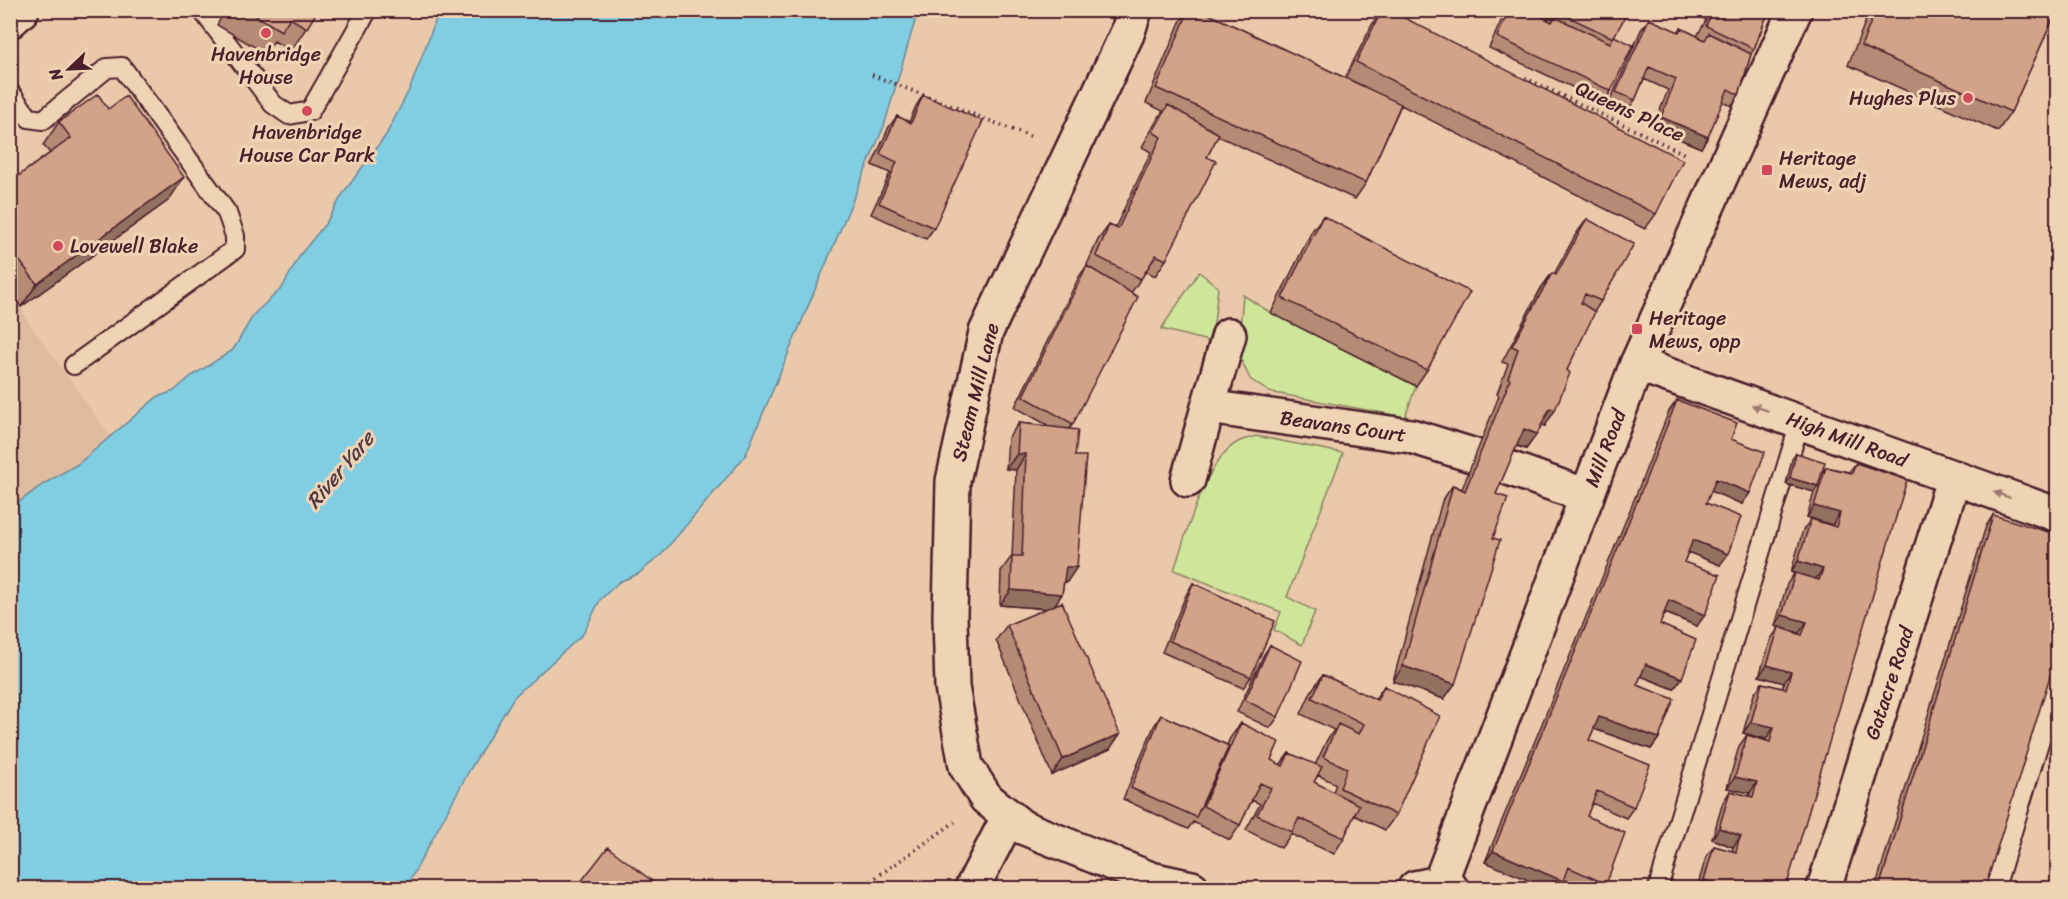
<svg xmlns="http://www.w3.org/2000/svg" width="2068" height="899" viewBox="0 0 2068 899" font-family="Sriracha,sans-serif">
  <rect width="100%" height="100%" fill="#eac9ab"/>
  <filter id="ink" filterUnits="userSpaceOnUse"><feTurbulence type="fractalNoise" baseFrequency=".0167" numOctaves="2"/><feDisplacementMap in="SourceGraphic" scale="12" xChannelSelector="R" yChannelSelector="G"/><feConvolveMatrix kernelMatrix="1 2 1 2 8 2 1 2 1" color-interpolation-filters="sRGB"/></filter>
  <g filter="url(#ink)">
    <!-- built -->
    <path fill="#e0ba9f" d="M10,292l11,15 8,16 82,114 -33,27 -36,21 -31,23z"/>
    <!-- green -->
    <path fill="#cfe59a" stroke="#8c8262" stroke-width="1.5" d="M1199,272l19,15 -6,55 -51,-13z
      M1243,295l28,18 145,73 -11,31 -136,-25 -19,-13 -12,-26z
      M1256,436l87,17 -56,144 28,14 -13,34 -28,-15 7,-18 -107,-42c12,-34 31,-111 64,-128 5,-3 13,-4 18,-6z"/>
    <!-- water -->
    <path fill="#81cde1" stroke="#6b8798" stroke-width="1.5" d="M439,11h479l-34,115 -139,330 -84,99 -23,19 -19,8 -19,18 -17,34 -69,63 -45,74 -63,117h-395v-380l31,-23 36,-21 79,-67 17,-6 16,-14 43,-27 21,-36 28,-26 18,-33 26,-32 18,-31 42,-57 24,-47z"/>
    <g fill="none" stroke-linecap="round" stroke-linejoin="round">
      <defs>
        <path id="service" d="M202,10l71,94 16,11 21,-4 56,-98
          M10,92l19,26 14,2 64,-52 15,-1 105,146 8,23v13l-161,116
          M1658,888l142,-466
          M1995,888l63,-208"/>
        <path id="minor" d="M1135,10l-8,24 -141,298 -33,149 -3,135 2,71 14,79 20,32 36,29 129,52 41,9
          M1229,335l-21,72 203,29 64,20
          M1637,364l421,151
          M1503,466l84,30
          M1188,480l20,-73
          M972,888l37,-72
          M1415,888l25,-5
          M1824,888l130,-411"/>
        <path id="tertiary" d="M1451,888l-11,-5 197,-519 158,-354"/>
        <path id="secondary" d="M10,21l12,-11"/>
      </defs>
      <!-- service casing -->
      <use href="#service" stroke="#4a1f2b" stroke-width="22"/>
      <!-- minor casing -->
      <use href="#minor" stroke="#4a1f2b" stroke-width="38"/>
      <!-- tertiary casing -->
      <use href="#tertiary" stroke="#4a1f2b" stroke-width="38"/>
      <!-- secondary casing -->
      <use href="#secondary" stroke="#4a1f2b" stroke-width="38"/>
      <!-- path -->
      <path stroke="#4a1f2b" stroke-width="4" stroke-dasharray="1.5 4.5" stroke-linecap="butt" d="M872,75l162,63
        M1525,78l162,77
        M861,888l94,-66"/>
      <!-- service -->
      <use href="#service" stroke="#eed4b5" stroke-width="18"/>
      <!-- minor -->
      <use href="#minor" stroke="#eed4b5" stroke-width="33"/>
      <!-- tertiary -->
      <use href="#tertiary" stroke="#eed4b5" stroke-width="33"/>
      <!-- secondary -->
      <use href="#secondary" stroke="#eed4b5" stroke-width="33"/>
    </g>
    <!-- wall -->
    <path fill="#b58b76" stroke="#4a1f2b" stroke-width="1.5" fill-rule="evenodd" d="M221,10h97l-27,41 -17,-10 -9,12 -48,-28 7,-13z
      M1188,10h12l165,77 -20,-9 28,-55 9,-13 274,204 -11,15 -244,-124 -35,78 -11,16 -137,-63 -11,21 -41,103 -11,16 -9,-5 -15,22 -58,131 -4,5 6,27 -8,126h-3l-2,12 -8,12 56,143 -58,26 -56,-135 11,-15 40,-16 -47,-4 1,-34 11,-15 4,-86 -10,-1 2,-31 11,-15 30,3 -34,-19 64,-130 7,-10 12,-27 11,-15 6,3 36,-76 -9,-5 15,-27 6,-9 -17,-8 34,-81z
      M1506,10h27l-1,2 16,7 4,-9h77l-15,26 -3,55 -7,11 -115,-54z
      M1695,10h74l-15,39 -3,5 -12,41 -8,11 -8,-5 -22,47 -48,-20 15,-38 -24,-11 -9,21 -8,11 -18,-8 32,-73 8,-11 29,13 3,-4 16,8 9,-16 -8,-5 1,-2z
      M1870,10h187l-46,102 -13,19 -150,-66z
      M923,95l11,133 -8,11 -55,-25 19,-41 -18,-8 17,-38 8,-11 12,6 7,-16z
      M108,109l61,91 -148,107 -11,-15v-110l40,-29 -7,-8 16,-23z
      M1323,216l104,154 -11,16 -145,-73 41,-82z
      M1587,219l14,82 -7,11 -27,58 -22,56 -3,-1 -16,24 -10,-3 -20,48 -3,44 -49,161 -51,-18 49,-180 11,-16 9,4 37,-93 -2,-2 11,-30 -6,-2 39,-74 11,-15 2,1 22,-40z
      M1677,400l54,39 11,65 -31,-13 -5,12 14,62 -32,-13 -4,10 13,64 -32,-13 -5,11 14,65 -33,-13 -4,9 22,53 -8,11 -57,-20 -5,11 45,67 -8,11 -34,-15 -5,13 19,68 -3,4h-20l-20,-9 -78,-17 145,-352 39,-99z
      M1796,453l26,20 4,-6 23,5 7,-9 -70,425h-89l9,-31 8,-11 18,5 1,-4 -21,-8 11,-37 7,-11 19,5 1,-3 -23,-5 12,-42 8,-11 19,6v-2l-23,-6 11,-39 8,-11 20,5 2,-5 -25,-7 12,-37 8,-12 19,7 1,-1 -24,-7 12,-42 7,-10 -3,-2 12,-42 8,-11 21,6 -25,-8 7,-25 -28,-8 6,-25z
      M1993,515l-8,373h-110l111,-362z
      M1193,583l58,94 -8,11 -81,-36 24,-57z
      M1270,645l8,72 -8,11 -33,-16 26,-56z
      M1323,675l52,24 9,-13 12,129 -11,15 -31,-15 -10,23 -10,16 -43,-20 -10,14 -35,-18 14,-26 -8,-4 -12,25 -10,15 -37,-18 -5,7 -65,-30 31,-73 7,-11 66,30 3,-7 11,-15 30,37 9,5 9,-12 26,12 12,-25 7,-10 -33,-16 11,-24zM1318,775l18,9 -3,8 -19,-10z
      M2058,869v19h-7z"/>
    <!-- shaded-wall -->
    <path fill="#937160" stroke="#4a1f2b" stroke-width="1.5" d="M1661,117l47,20 -7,11 -48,-20z
      M184,177l-15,23 -148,107 16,-23z
      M1550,408l5,2 -10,16 -6,-2z
      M1524,429l13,5 -11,15 -13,-5z
      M1017,454h9l-10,16 -10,-1z
      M1790,478l28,8 -4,6 -28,-8z
      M1716,479l34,14 -8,11 -34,-14z
      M1814,506l26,7 -8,12 -25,-8z
      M1693,540l35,14 -8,11 -35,-14z
      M1798,561l25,8 -8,11 -24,-8z
      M1066,567h11l-10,15h-12z
      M1011,590l51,4 -10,15 -52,-4z
      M1669,600l36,15 -8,11 -36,-15z
      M1782,615l25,7 -8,11 -24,-7z
      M1646,664l36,14 -8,11 -36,-14z
      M1767,665l24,7 -7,11 -25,-7z
      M1403,666l52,18 -11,15 -51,-18z
      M1599,717l60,21 -8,11 -60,-21z
      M1751,722l23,5 -8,12 -23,-6z
      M1120,734l-10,15 -58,26 11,-16z
      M1735,777l22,5 -7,11 -23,-5z
      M1719,828l22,8 -8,11 -21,-8z
      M1493,851l70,30 -6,7h-10l-62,-26z
      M1704,880l21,6 -2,2h-24z"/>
    <!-- building -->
    <path fill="#d2a289" stroke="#4a1f2b" stroke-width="1.5" d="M247,10h71l-11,18 -17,-10 -9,13z
      M1189,10h11l201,94 -35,79 -210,-95z
      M1382,10h7l294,150 -27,54 -300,-152z
      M1509,10h24l-1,2 20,10 3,-5 55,26 4,-7 19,9 -22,46 -114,-54z
      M1557,10h72l-16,28 -55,-26z
      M1713,10h56l-15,39 -48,-23z
      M1876,10h181l-46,102 -150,-66z
      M1649,19l30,13 2,-4 24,12 4,-7 42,21 -12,41 -11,-6 -20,48 -47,-20 15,-38 -27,-12 -14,33 -19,-8z
      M98,94l10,15 18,-13 58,81 -147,107 -27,-36v-66l61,-44 -12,-16z
      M923,95l60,26 -49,107 -55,-25 18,-41 -17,-8 17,-38 14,7z
      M1168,105l51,29 -12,23 9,4 -50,99 -10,-5 -15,24 -45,-23 13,-31 9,4 43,-92 -8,-5z
      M1323,216l147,76 -43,78 -145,-72z
      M1587,219l47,25 -33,57 -16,-7 -4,9 14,9 -28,58 3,3 -15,37 -5,-2 -13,26 -13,-5 -28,65 12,4 -15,40 7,2 -45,144 -52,-18 50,-181 12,6 45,-111 -2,-2 10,-29 -6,-3 40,-73 4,2z
      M1087,266l51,31 -65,127 -50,-28z
      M1677,400l60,23 -6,16 34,13 -15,41 -34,-14 -10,24 35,14 -13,37 -35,-14 -9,22 36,13 -15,40 -36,-15 -9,24 36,16 -14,38 -36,-14 -9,21 37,14 -15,39 -60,-21 -10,23 61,25 -16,42 -37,-16 -10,25 38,17 -19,51 -38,-17 -5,14 -70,-30 145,-352z
      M1019,423l59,7 -3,26h11l-9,111h-11l-4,27 -51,-4 1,-34h10l4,-102h-9z
      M1796,453l29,9 -7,24 -28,-8z
      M1856,463l51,17 -121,408h-62l1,-2 -21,-6 10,-34 22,6 2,-9 3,-7 -22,-8 11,-37 23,6 4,-15 -22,-5 12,-42 23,7 4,-15 -23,-5 11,-39 24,6 5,-17 -24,-7 12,-38 23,8 5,-13 -25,-7 13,-42 24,7 4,-11 -25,-8 13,-42 25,8 4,-14 -26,-7 12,-39 26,6z
      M1993,515l65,20v115l-73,238h-106z
      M1193,583l82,38 -24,56 -81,-36z
      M1062,602l58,132 -57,25 -56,-134z
      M1270,645l32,16 -24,56 -33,-17z
      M1323,675l54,25 7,-14 56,30 -44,99 -56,-27 7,-20 -24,-11 15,-33 21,10 5,-10 -52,-26z
      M1161,715l68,31 -33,71 -65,-29z
      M1241,723l38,19 -8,18 12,6 6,-13 33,14 -8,15 45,23 -15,33 -45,-20 -7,14 -35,-17 14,-27 -11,-5 -20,42 -37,-19z
      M608,847l53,41h-85z"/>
    <!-- one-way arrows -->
    <defs><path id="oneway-solid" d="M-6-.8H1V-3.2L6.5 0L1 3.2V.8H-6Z" transform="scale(1.5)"/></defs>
    <g fill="#9c7a70">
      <use href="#oneway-solid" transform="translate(1760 408) rotate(-160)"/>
      <use href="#oneway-solid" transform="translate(2002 495) rotate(-160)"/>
    </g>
  </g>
  <!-- markers -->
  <g fill="#d1495b" stroke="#eed4b5" stroke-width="2">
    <circle cx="266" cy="33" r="6"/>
    <circle cx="1968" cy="98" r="6"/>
    <circle cx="307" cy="111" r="6"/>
    <rect x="1761" y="164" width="12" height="12" rx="3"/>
    <circle cx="58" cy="246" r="6"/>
    <rect x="1631" y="323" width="12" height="12" rx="3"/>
  </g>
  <g text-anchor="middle" stroke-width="6" stroke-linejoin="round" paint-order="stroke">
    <!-- poi labels -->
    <g font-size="20" fill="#4a1f2b" stroke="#eed4b5" text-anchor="start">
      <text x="266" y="61" text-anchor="middle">Havenbridge<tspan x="266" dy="23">House</tspan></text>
      <text x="1956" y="105" text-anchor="end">Hughes Plus</text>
      <text x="307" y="139" text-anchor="middle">Havenbridge<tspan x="307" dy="23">House Car Park</tspan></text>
      <text x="1779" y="165">Heritage<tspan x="1779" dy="23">Mews, adj</tspan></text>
      <text x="70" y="253">Lovewell Blake</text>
      <text x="1649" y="325">Heritage<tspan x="1649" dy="23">Mews, opp</tspan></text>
    </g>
    <!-- street labels -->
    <g font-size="20" fill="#4a1f2b" stroke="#eed4b5">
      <text transform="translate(1630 111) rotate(25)" y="7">Queens Place</text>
      <text transform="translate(975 392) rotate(-76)" y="7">Steam Mill Lane</text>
      <text transform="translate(1343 426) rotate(8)" y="7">Beavans Court</text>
      <text transform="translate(1847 439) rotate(20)" y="7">High Mill Road</text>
      <text transform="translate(1605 448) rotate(-69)" y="7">Mill Road</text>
      <text transform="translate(1889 683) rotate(-72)" y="7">Gatacre Road</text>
    </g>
    <!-- water labels -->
    <g font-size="21" font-style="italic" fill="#523946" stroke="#eed4b5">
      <text transform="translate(340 470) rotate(-50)" y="7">River Yare</text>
    </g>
  </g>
  <!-- margin -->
  <rect width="2068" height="899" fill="none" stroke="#eed4b5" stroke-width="36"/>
  <rect x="18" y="18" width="2032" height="863" fill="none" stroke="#4a1f2b" stroke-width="2" filter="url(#ink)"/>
  <!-- north arrow -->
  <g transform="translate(69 69) rotate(247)" stroke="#eed4b5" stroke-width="4.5" paint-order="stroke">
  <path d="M0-4.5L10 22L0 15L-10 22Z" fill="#4a1f2b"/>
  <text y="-9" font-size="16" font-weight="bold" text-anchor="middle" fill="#4a1f2b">N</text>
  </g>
</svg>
